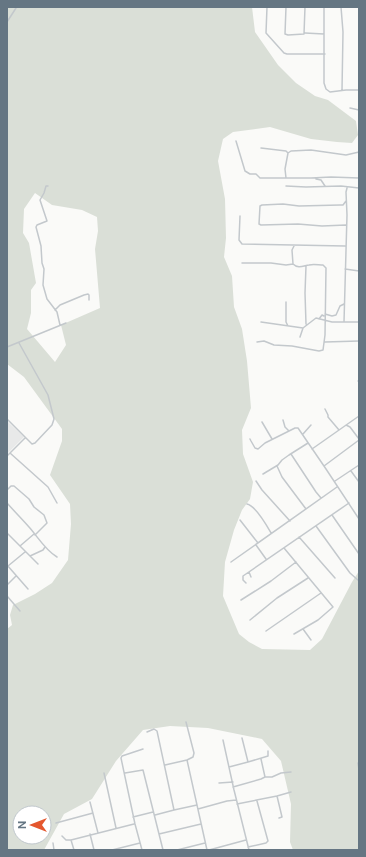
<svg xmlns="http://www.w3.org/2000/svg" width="366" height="857" viewBox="0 0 366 857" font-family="'Public Sans',sans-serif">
  <rect width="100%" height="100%" fill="#fafaf8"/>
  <!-- built -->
  <path fill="#e8e9e9" d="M7,421l17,16 -17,17z"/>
  <!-- green -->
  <path fill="#dadfd7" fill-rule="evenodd" d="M7,7h245l3,25 23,33 18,18 19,13 13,4 28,21 2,14 -6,8 -15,-1 -26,-3 -41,-12 -37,5 -10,7 -5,22 7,38 1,39 -2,19 8,19 2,31 8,22 5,32 4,47 -9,22 1,24 10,28 -3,17 -8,11 -8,20 -9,32 -2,34 16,38 10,8 13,7 48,1 12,-11 30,-57 7,-11v279h-66l-3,-8 1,-38 -10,-43 -19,-22 -54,-11 -38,-2 -27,4 -27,31 -24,38 -28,15 -20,36h-37v-221l5,-4 -2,-10 3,-10 22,-11 17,-11 16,-23 3,-36 -1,-20 -20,-29 12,-34v-12l-38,-52 -17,-13v-28h1l-1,-9zM35,193l17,12 30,5 15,7 1,14 -3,18 5,59 -39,17 5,20 -11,17 -28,-33 4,-16v-23l5,-7 -7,-40 -6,-10 1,-24zM20,813h24v24h-24z"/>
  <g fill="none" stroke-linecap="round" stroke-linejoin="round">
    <!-- street -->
    <path stroke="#c3c8cc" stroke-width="1.5" d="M267,7l-1,26 18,20 3,1h38
      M286,7l-1,27 3,1 16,-1 1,-27
      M324,7v76l2,6 4,3 16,-2h13
      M341,7l2,25 -1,58
      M7,22l9,-14
      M305,33l19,1
      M350,108l9,2
      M236,141l9,30 5,3h6l4,4h51l20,-1 28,1
      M261,148l25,3 2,2 3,-2 20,-1 35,5 13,-3
      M286,178l-1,-9 3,-16
      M316,179l5,1 4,6
      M48,186h-2l-2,7 -4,7 7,21 -10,4 -1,2 5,19 1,17 2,6 -1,16 4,14 10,13 3,13
      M286,186l20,1 35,-1 18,2
      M240,216l-1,24 3,4 103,2
      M346,225l-24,1 -24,-2 -37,1 -2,-1 1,-18 2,-1 21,-1 16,2 41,-1h3l3,-4
      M242,263h29l15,2 7,-1c5,5 10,2 16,1 4,-1 10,0 14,0l3,3 -1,67 -2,15 -4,1 -27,-5 -18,-1 -10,-4 -7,1
      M293,264l-1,-14 2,-4
      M345,269l14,2
      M286,302v20l2,4
      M55,310l5,-5 24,-10 4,-1 1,1v5
      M325,314l7,2 4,-1 4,-9 4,-2
      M319,319l3,-4 2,1
      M261,322l42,6
      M344,322l3,-107 -1,-23 1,-4
      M306,324l-1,-31 1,-27
      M300,337l3,-9 13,-10 16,4h27
      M325,342l34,-1
      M7,347l59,-24
      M358,381h1
      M325,409l3,6v2l11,13
      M7,419l25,25 3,-1 17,-18 2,-6 -6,-24 -29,-52
      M283,420l2,7 4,4
      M262,422l10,17
      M346,425l4,2 9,12
      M303,434l8,-9
      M250,439l1,2 4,7 3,1 7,-6 30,-15h3l28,41 33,50
      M312,449l47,-33
      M10,453l38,34 9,16
      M291,454l25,38 5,6
      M7,456l18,-18
      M277,466l5,11 24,32
      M324,466l35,-26
      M351,471l8,11
      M263,474l15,-9 4,-5 7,-5 19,-12
      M256,481l6,9 28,31
      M335,481l24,-16
      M7,490l4,-4h3l15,13 5,8 10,8 3,8 -12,12
      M7,503c7,8 15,16 22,24 9,10 16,23 28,30
      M247,504c9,2 20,22 24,29
      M332,515l27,39
      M240,520l18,23
      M316,526l34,47 9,8
      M7,533l31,31
      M299,537l36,41
      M256,545l10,14
      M20,546l14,-12
      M284,548l49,59 -15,13 -24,14
      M30,556l13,-6 2,-3
      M231,562l106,-75
      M7,565l21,24
      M8,566l17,-14
      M249,572l2,5
      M246,583l-3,-3v-4l106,-73
      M7,585l9,-9
      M7,596l13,15
      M241,600l30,-19 25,-19
      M250,620l27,-22 31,-20
      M303,629l8,11
      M266,631l55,-38
      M186,722l8,31 -1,4 -6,3 20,90
      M147,732l7,-3 3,2 17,79
      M223,740l11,50 15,60
      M261,759l4,18
      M248,762l20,-6v-5
      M358,763l1,7
      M165,765l22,-5
      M229,767l19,-5 -6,-24
      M104,773l12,55
      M125,773l18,-3 20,80
      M219,783l14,-1
      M233,787l28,-8 4,-2h7l9,-4 10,-1
      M277,796l14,-4
      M90,802l8,31
      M237,804l40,-8 5,21 -3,1
      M198,809l29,-8 9,-1
      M155,815l19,-5 23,-5
      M133,817l20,-5
      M56,823l37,-10
      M90,834l4,16
      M159,834l42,-10
      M62,836l4,4h5
      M53,843l1,7
      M248,847l18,-4 2,-2 -11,-40
      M74,850l-3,-10 63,-16
      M112,850l28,-7
      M142,850l-7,-26 -14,-66 1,-2 21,-7
      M177,850l28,-7
      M209,850l37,-10"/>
  </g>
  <!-- border -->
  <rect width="366" height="857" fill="none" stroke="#657683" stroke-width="16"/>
  <!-- north arrow -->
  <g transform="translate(32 825) rotate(270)"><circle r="19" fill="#ffffff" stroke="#c1c8cd"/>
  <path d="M0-3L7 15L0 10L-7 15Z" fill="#e4572e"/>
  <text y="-6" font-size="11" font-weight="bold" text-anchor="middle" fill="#657683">N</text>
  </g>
</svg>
